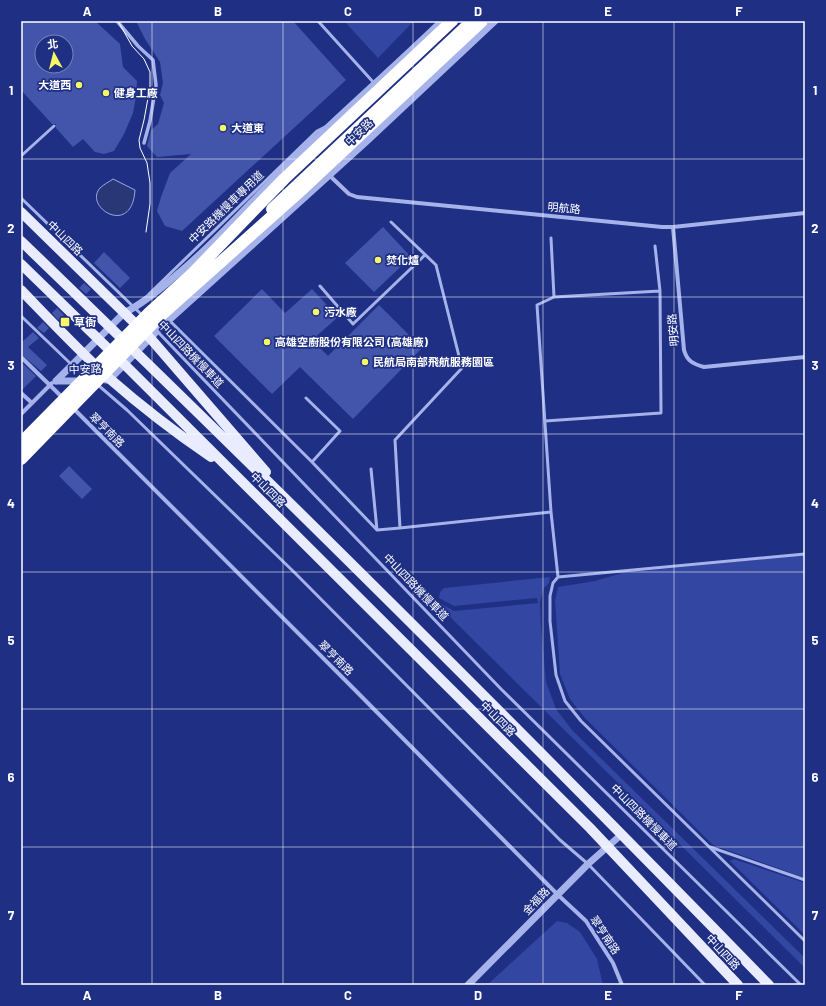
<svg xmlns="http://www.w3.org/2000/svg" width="826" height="1006" viewBox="0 0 826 1006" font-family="Barlow,'Noto Sans TC',sans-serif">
  <rect width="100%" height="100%" fill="#1e2f84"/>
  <!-- green -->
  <path fill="#3246a2" d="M344,21h70l-36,37z
    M805,555v323l-92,-33 -129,-128 -14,-18 -10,-25 -5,-73 3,-14 37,-6 27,-8z
    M550,577l-1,6 -5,5 -4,14 1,24 5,56 10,27 16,21 233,228v10l-362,-358 -5,-8 16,9 84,-8 -1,-5 -83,8 -15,-8 1,-6 4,-4z
    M734,859l71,24v52l-75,-74z
    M557,921l10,2 13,9 17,27 6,26h-116z"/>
  <!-- water -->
  <path fill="#2a3777" stroke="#99a9eb" d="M113,179l22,11c-3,48 -52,17 -35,-2 4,-4 9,-6 13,-9z"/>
  <!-- building -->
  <path fill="#4355ab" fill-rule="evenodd" d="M21,21h74l25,23 3,23 14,14 -1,16 -3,16 -9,21 -10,17 -10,3 -9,-2 -12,-13 -10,8 -17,-19v-4h-4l-31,-34zM42,42h24v24h-24z
    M136,21h157l53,59 -164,151 -17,-5 -8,-15 4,-14 9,-24 21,-19 -34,3 -10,-11 4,-16 7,-6 6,-21 -4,-8 3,-12 -3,-21 -15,-23z
    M383,227l28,30 -37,35 -29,-29z
    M104,252l26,26 -10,10 -26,-25z
    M84,283l7,6 -5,5 -7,-6z
    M262,289l23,24 27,-24 26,28 -26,23 16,16 51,-51 43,43 -69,71 -53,-52 -28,27 -58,-58z
    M57,308l7,7 -6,5 -6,-7z
    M43,322l6,6 -5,5 -7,-5z
    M33,332l6,6 -11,9 19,18 -6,6 -20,-17v-13l1,1z
    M21,362l15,14 -14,14h-1z
    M69,466l23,23 -10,10 -23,-23z"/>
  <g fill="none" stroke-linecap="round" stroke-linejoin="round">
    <!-- service -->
    <path stroke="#a6b2ea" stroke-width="3" d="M318,21l56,62
      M21,156l33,-30
      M21,198l121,117
      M551,238l3,59
      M320,286l33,38 72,-69
      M149,294l168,-163 8,-4
      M21,316l51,49 12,10
      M169,320l143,142 65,68
      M157,331l344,358 300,296
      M98,385l29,25 168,163 265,267 28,24 117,121
      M306,398l34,33 -28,31
      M545,421l116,-8 -1,-122 -5,-45
      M371,469l6,61
      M400,528l151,-16
      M377,530l23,-2 -5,-88 67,-72 -26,-103 -45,-43
      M805,554l-247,23 -5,6 -3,13v25l6,54 9,26 16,20 224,220
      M558,577l-7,-65 -14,-207 17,-8 106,-6
      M710,847l95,33"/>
    <!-- pedestrian -->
    <path stroke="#a6b2ea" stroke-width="3.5" d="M117,21l21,25 15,14 3,25 -6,36 -6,22"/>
    <!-- minor -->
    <path stroke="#a6b2ea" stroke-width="4" d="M329,175l20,19 8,3 305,30h11l132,-14
      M673,227l11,123c3,11 9,14 20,17l101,-10
      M21,357l43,42
      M21,393l11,10
      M73,408l282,282 202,204 29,27 27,42 9,22
      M21,414l31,-31"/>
    <!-- tertiary -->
    <path stroke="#a6b2ea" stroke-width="7" d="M106,380l4,-1 47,-48 209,-189 129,-121
      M56,381h26
      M56,381l68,-68c18,-9 34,-22 49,-35 40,-33 74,-72 110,-108 52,-51 107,-99 159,-149
      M468,985l120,-121 34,-30"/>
    <!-- primary -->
    <path stroke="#e9ecfe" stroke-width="10" d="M21,212l130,127 115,133
      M21,241c253,244 503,492 748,744
      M21,264l104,101 465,463 148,157
      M21,290c29,30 58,61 89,89 32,28 66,54 101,78"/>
    <!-- motorway -->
    <path stroke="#fff" stroke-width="12" d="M272,209l200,-188"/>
    <!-- tram -->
    <path stroke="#fff" stroke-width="1" d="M118,21l14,25 12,13 6,13v15l-6,33 -5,20 1,8 7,15 3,20v21l-4,28"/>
    <!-- motorway-bridge -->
    <path stroke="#fff" stroke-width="12" d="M21,443l128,-130 44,-40 91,-94 168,-158
      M21,459l137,-141 140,-125 184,-172"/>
  </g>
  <!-- grid -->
  <path fill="none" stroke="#fff" stroke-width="1" stroke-opacity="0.55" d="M152,21v964M283,21v964M413,21v964M543,21v964M674,21v964M21,159h784M21,297h784M21,434h784M21,572h784M21,709h784M21,847h784"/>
  <!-- markers -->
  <g fill="#f8f665" stroke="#1e2f84" stroke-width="1.5">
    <circle cx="79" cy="85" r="4"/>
    <circle cx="106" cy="93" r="4"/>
    <circle cx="223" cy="128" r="4"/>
    <circle cx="378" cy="260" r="4"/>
    <circle cx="316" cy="312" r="4"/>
    <rect x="60" y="317" width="10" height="10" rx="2"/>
    <circle cx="267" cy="342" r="4"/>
    <circle cx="365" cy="362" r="4"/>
  </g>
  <g text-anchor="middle" stroke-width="3.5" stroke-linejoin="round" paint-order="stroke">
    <!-- poi labels -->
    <g font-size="11" font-weight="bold" fill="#fff" stroke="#1e2f84" text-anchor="start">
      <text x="71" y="89" text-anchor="end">大道西</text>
      <text x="114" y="97">健身工廠</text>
      <text x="231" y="132">大道東</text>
      <text x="386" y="264">焚化爐</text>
      <text x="324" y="316">污水廠</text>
      <text x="74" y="326">草衙</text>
      <text x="275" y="346">高雄空廚股份有限公司 (高雄廠)</text>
      <text x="373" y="366">民航局南部飛航服務園區</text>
    </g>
    <!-- street labels -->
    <g font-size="11" fill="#fff" stroke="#1e2f84">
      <text transform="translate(359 132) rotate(-43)" y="4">中安路</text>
      <text transform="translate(226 207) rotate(-44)" y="4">中安路機慢車專用道</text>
      <text transform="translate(564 208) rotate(5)" y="4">明航路</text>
      <text transform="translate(65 238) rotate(44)" y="4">中山四路</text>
      <text transform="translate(673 330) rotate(-95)" y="4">明安路</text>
      <text transform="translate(191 354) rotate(46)" y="4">中山四路機慢車道</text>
      <text transform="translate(85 369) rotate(-2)" y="4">中安路</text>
      <text transform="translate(107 430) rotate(45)" y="4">翠亨南路</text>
      <text transform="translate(268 490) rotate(45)" y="4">中山四路</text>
      <text transform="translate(416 587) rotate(46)" y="4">中山四路機慢車道</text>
      <text transform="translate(336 658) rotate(45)" y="4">翠亨南路</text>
      <text transform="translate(498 719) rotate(45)" y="4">中山四路</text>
      <text transform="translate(644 817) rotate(45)" y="4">中山四路機慢車道</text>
      <text transform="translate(536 901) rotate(-46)" y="4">金福路</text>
      <text transform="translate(605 935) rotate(56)" y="4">翠亨南路</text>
      <text transform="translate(723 952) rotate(47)" y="4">中山四路</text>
    </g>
  </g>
  <!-- border -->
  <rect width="826" height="1006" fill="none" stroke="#1e2f84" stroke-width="44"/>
  <!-- north arrow -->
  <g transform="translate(54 54) rotate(353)"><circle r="19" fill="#1e2f84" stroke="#7882b5"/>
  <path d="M0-3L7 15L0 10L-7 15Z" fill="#f8f665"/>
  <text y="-6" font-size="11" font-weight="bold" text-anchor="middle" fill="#ffffff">北</text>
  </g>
  <rect x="22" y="22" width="782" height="962" fill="none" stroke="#fff" stroke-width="1.5"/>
  <g font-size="13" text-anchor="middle" font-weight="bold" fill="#fff">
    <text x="87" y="16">A</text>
    <text x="218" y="16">B</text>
    <text x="348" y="16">C</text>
    <text x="478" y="16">D</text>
    <text x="608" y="16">E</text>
    <text x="739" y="16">F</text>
    <text x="11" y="95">1</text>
    <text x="815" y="95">1</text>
    <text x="11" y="233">2</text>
    <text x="815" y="233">2</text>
    <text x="11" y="370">3</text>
    <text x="815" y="370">3</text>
    <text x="11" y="508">4</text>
    <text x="815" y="508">4</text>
    <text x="11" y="645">5</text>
    <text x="815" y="645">5</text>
    <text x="11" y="782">6</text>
    <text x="815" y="782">6</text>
    <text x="11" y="920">7</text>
    <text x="815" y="920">7</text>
    <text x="87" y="1000">A</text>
    <text x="218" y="1000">B</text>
    <text x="348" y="1000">C</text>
    <text x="478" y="1000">D</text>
    <text x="608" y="1000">E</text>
    <text x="739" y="1000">F</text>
  </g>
</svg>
